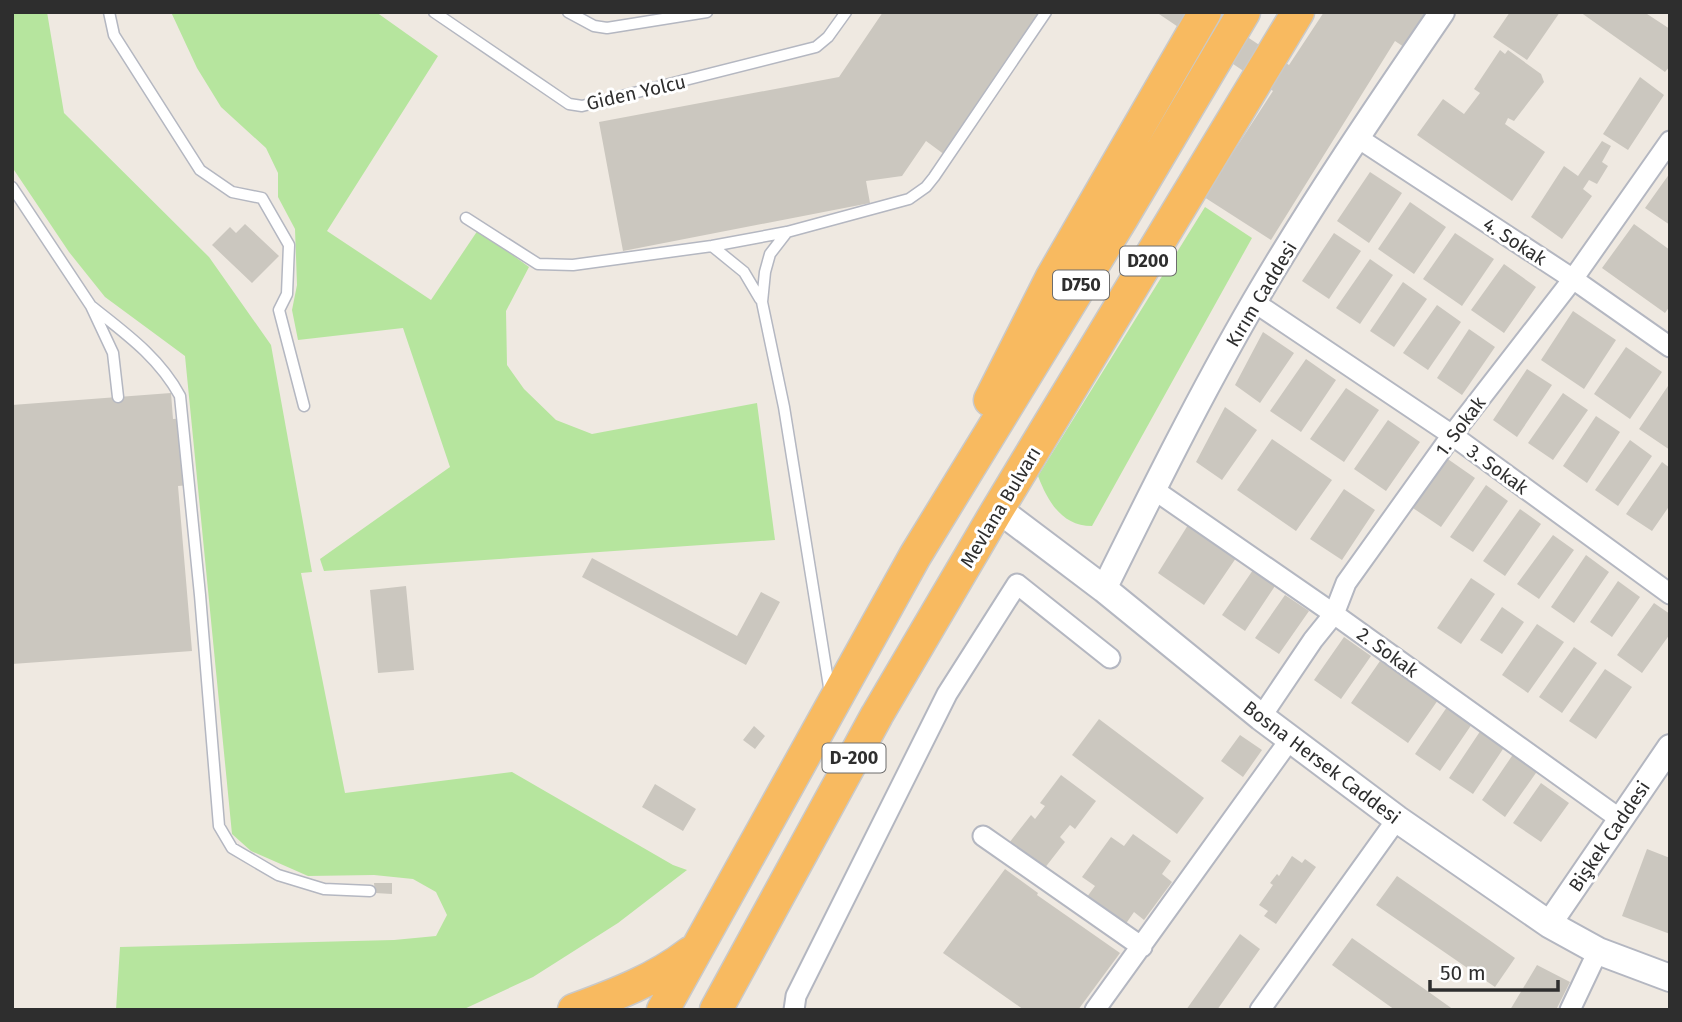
<svg xmlns="http://www.w3.org/2000/svg" width="1682" height="1022" viewBox="0 0 1682 1022" font-family="'Fira Sans',sans-serif">
  <rect width="100%" height="100%" fill="#efe9e1"/>
  <!-- green -->
  <path fill="#b6e59e" d="M12,12h35l17,101 145,144 62,88 41,227 -11,1 44,220 167,-21 161,93 14,5 -69,53 -85,54 -71,33h-346l4,-63 274,-7 42,-4 11,-21 -11,-23 -23,-13 -39,-4 -66,1 -57,-25 -19,-17 -47,-478 -80,-59 -36,-45 -57,-85z
    M171,12h205l62,44 -111,175 104,69 47,-70 51,37 -23,44 1,54 17,24 32,31 36,14 165,-31 18,137 -451,31 -4,-12 130,-92 -47,-139 -105,12 -6,-30 5,-25 -2,-56 -17,-32v-24l-12,-25 -45,-41 -24,-39z
    M1205,207l47,31 -160,288c-30,0 -44,-24 -54,-50z"/>
  <!-- building -->
  <path fill="#cbc7bf" d="M883,12h157l-95,143 -19,-14 -24,35 -36,5 4,22 -247,48 -24,-129 240,-45z
    M1156,12h54l79,53 35,-53h103l-23,35 -9,-6 -124,199 -67,-43 69,-106z
    M1510,12h50l-33,48 -34,-23z
    M1580,12h64l26,17v37l-5,6z
    M1500,50l5,4 3,-4 33,24 3,8 -30,39 -6,-3 -3,6 40,28 -33,49 -95,-66 26,-36 21,15 16,-21 -6,-4z
    M1640,77l24,18 -36,55 -25,-16z
    M1602,141l9,5 -9,16 6,4 -11,18 -8,-4 -6,9 9,7 -30,43 -31,-22 33,-51 14,10z
    M1370,172l32,21 -33,50 -32,-22z
    M1670,173v52l-25,-17z
    M1410,202l36,25 -32,47 -36,-25z
    M245,224l34,32 -27,27 -40,-38 18,-18 6,6z
    M1634,224l36,26v56l-5,7 -63,-45z
    M1334,233l27,18 -32,48 -27,-18z
    M1455,233l39,26 -32,47 -39,-27z
    M1370,259l23,16 -33,49 -24,-16z
    M1504,264l32,23 -32,46 -33,-23z
    M1403,282l24,17 -33,48 -24,-16z
    M1437,305l24,17 -33,48 -25,-17z
    M1573,311l43,29 -32,49 -43,-29z
    M1469,329l26,18 -33,48 -25,-17z
    M1263,332l31,21 -34,50 -25,-18z
    M1626,347l36,25 -32,47 -36,-25z
    M1306,359l30,21 -35,52 -31,-21z
    M1527,369l25,16 -35,52 -24,-17z
    M1670,383v67l-31,-21z
    M1346,388l33,22 -35,52 -34,-23z
    M171,393l2,26 11,-1 5,67 -11,1 14,165 -180,13v-259z
    M1563,393l25,17 -35,50 -25,-17z
    M1225,407l32,23 -35,50 -26,-18z
    M1596,416l24,16 -33,51 -24,-17z
    M1388,420l32,22 -34,49 -32,-22z
    M1272,439l60,41 -36,51 -59,-41z
    M1630,440l22,16 -34,50 -23,-16z
    M1442,455l33,23 -34,49 -34,-23z
    M1662,462l8,6v37l-18,26 -26,-17z
    M1486,485l22,16 -35,51 -23,-15z
    M1344,489l31,21 -33,50 -32,-21z
    M1520,509l21,15 -36,52 -22,-15z
    M1188,525l48,33 -32,47 -46,-32z
    M1553,535l21,15 -35,49 -22,-15z
    M1586,555l23,17 -35,51 -23,-16z
    M592,558l145,78 24,-44 19,10 -34,63 -164,-88z
    M1253,570l22,16 -30,45 -23,-16z
    M1471,578l24,16 -34,50 -24,-16z
    M1618,581l22,16 -28,40 -22,-15z
    M406,586l8,84 -36,3 -8,-83z
    M1285,595l24,16 -30,43 -24,-16z
    M1654,603l16,11v20l-28,39 -25,-18z
    M1502,607l22,15 -22,32 -22,-14z
    M1537,624l27,18 -36,51 -26,-18z
    M1344,637l27,19 -30,43 -27,-19z
    M1574,647l23,16 -35,50 -23,-16z
    M1380,661l58,39 -30,43 -57,-40z
    M1605,669l27,18 -36,52 -27,-18z
    M1447,707l25,17 -32,47 -25,-17z
    M1099,719l105,79 -27,36 -105,-79z
    M754,726l11,10 -10,13 -12,-9z
    M1481,730l24,16 -32,48 -24,-16z
    M1240,735l22,15 -19,27 -22,-16z
    M1514,753l24,17 -33,47 -23,-17z
    M1061,775l35,26 -21,28 -5,-4 -10,12 5,5 -21,27 -35,-26 22,-28 4,4 10,-13 -5,-3z
    M1541,783l28,20 -28,39 -28,-19z
    M655,784l41,25 -13,22 -41,-24z
    M1133,834l38,27 -9,13 10,8 -28,38 -10,-8 -9,13 -38,-28 8,-11 -13,-9 29,-40 13,9z
    M1647,849l23,9v76l-48,-18z
    M1292,856l10,7 3,-4 11,8 -40,57 -12,-8 4,-5 -9,-6 14,-20 -3,-2 7,-9 2,2z
    M1005,869l33,24 -1,2 83,58 -42,57h-54l-81,-57z
    M1397,876l118,82 -20,29 -119,-82z
    M374,883h18v11l-17,-1z
    M1240,934l20,15 -43,61h-31z
    M1352,938l81,57 21,15h-59l-63,-45z
    M1537,965l33,17 -14,28h-46z"/>
  <g fill="none" stroke-linecap="round" stroke-linejoin="round">
    <defs>
      <path id="service" d="M109,12l5,23 86,135 32,22 30,6 27,47 -2,49 -8,16 25,96
        M434,12l135,92 13,2 234,-59 12,-10 18,-25
        M568,12l26,14 13,2 100,-16
        M12,187l79,119 22,47 5,44
        M466,218l72,46 35,1 139,-19 75,-14 122,-33 17,-12 8,-10 112,-165
        M787,232l-17,22 -5,18 -3,30 22,105 46,286
        M712,246l32,26 16,27
        M91,306c34,27 68,51 89,90l20,199 19,231 13,22 46,27 46,14 46,2"/>
      <path id="minor" d="M1358,138l215,141 97,68
        M1254,302l198,133 218,159
        M1153,489l181,125 286,205
        M1261,717l52,-77 21,-26 12,-31 106,-148 121,-156 97,-138
        M983,836l159,111
        M794,1010l2,-14 151,-302 70,-110 93,74
        M1095,1010l196,-272
        M1260,1010l137,-191
        M1570,1010l28,-59"/>
      <path id="tertiary" d="M1104,589c48,-97 96,-194 150,-287 58,-99 123,-195 188,-290
        M1549,924l121,-177"/>
      <path id="secondary" d="M998,509l106,80 157,128 136,102 152,105 49,27 72,27"/>
      <path id="trunk" d="M990,400l62,-123 153,-265
        M574,1010c41,-15 81,-30 116,-57
        M663,1010l252,-454 207,-338 122,-206
        M716,1010l161,-295 121,-206 300,-497"/>
    </defs>
    <!-- service casing -->
    <use href="#service" stroke="#b4b7c1" stroke-width="13"/>
    <!-- minor casing -->
    <use href="#minor" stroke="#b4b7c1" stroke-width="23"/>
    <!-- tertiary casing -->
    <use href="#tertiary" stroke="#b4b7c1" stroke-width="28"/>
    <!-- secondary casing -->
    <use href="#secondary" stroke="#b4b7c1" stroke-width="30"/>
    <!-- trunk casing -->
    <use href="#trunk" stroke="#c9c9c9" stroke-width="35"/>
    <!-- service -->
    <use href="#service" stroke="#fff" stroke-width="10"/>
    <!-- minor -->
    <use href="#minor" stroke="#fff" stroke-width="19"/>
    <!-- tertiary -->
    <use href="#tertiary" stroke="#fff" stroke-width="24"/>
    <!-- secondary -->
    <use href="#secondary" stroke="#fff" stroke-width="26"/>
    <!-- trunk -->
    <use href="#trunk" stroke="#f8ba60" stroke-width="32"/>
  </g>
  <g text-anchor="middle" stroke-width="6" stroke-linejoin="round" paint-order="stroke">
    <!-- shield labels -->
    <g fill="#fff" stroke="#6d6d6d" stroke-width="2">
      <rect x="1120" y="246.5" width="56" height="29" rx="5"/>
      <rect x="1053" y="270.5" width="56" height="29" rx="5"/>
      <rect x="822.5" y="743.5" width="63" height="29" rx="5"/>
    </g>
    <g font-size="18" font-weight="bold" fill="#2e2e2e">
      <text x="1148" y="267">D200</text>
      <text x="1081" y="291">D750</text>
      <text x="854" y="764">D-200</text>
    </g>
    <!-- street labels -->
    <g font-size="19" fill="#2e2e2e" stroke="#fff">
      <text transform="translate(636 92) rotate(-13)" y="7">Giden Yolcu</text>
      <text transform="translate(1515 241) rotate(33)" y="7">4. Sokak</text>
      <text transform="translate(1261 294) rotate(-59)" y="7">Kırım Caddesi</text>
      <text transform="translate(1460 426) rotate(-53)" y="7">1. Sokak</text>
      <text transform="translate(1498 469) rotate(36)" y="7">3. Sokak</text>
      <text transform="translate(1000 507) rotate(-59)" y="7">Mevlana Bulvarı</text>
      <text transform="translate(1388 652) rotate(36)" y="7">2. Sokak</text>
      <text transform="translate(1322 762) rotate(37)" y="7">Bosna Hersek Caddesi</text>
      <text transform="translate(1609 836) rotate(-56)" y="7">Bişkek Caddesi</text>
    </g>
  </g>
  <!-- border -->
  <rect width="1682" height="1022" fill="none" stroke="#2e2e2e" stroke-width="28"/>
  <!-- scale -->
  <path d="M1430 980v10h128v-10" fill="none" stroke="#2e2e2e" stroke-width="3.5"/>
  <text x="1440" y="980" font-size="21" fill="#2e2e2e" stroke="#ffffff" stroke-width="5" paint-order="stroke">50 m</text>
</svg>
